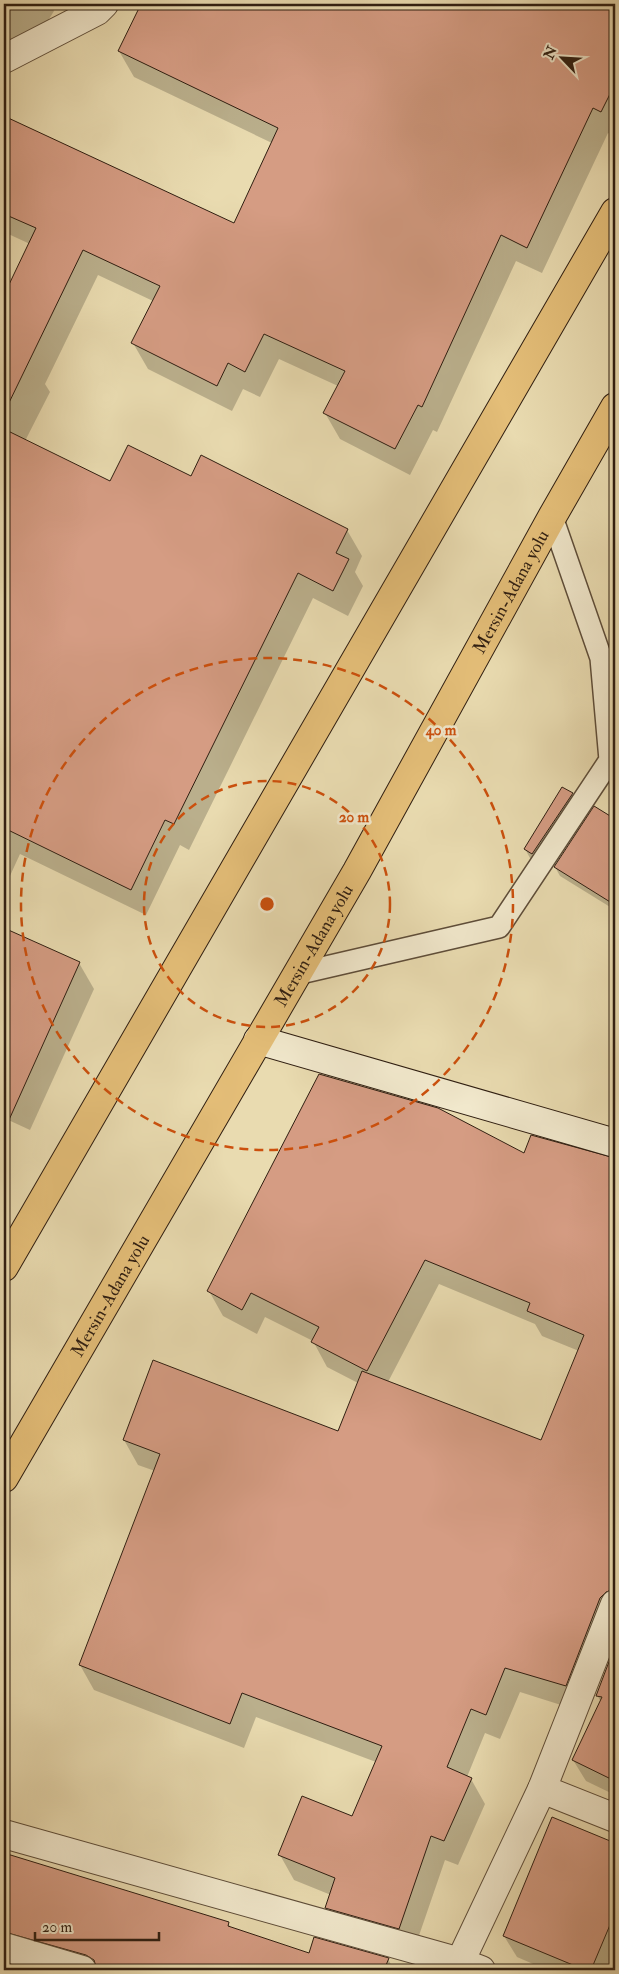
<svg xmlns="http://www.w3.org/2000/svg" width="619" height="1974" viewBox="0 0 619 1974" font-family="'IM FELL Double Pica',serif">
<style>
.shadow{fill:#0003;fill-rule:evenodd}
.building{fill:#d59c83;stroke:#2f1e11}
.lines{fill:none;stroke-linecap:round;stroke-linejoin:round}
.service-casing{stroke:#5e4d39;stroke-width:24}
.minor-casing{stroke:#5e4d39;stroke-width:30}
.tertiary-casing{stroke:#5e4d39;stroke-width:30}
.secondary-casing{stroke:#2f1e11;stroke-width:30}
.trunk-casing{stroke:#2f1e11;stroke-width:30}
.service{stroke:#f1e8cc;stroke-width:21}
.minor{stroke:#f1e8cc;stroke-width:28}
.tertiary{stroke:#f1e8cc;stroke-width:28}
.secondary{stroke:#f1e8cc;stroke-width:28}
.trunk{stroke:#e4be78;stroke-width:28}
.ring{fill:none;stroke:#cc500d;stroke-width:2.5;stroke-dasharray:9 6}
.labels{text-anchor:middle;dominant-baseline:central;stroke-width:5;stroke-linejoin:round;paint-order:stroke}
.street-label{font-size:18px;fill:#2f1e11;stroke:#f1e8cc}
.centre{fill:#cc500d;stroke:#f1e8cc;stroke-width:2.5}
.ring-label{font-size:15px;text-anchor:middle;font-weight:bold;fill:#cc500d;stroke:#f1e8cc;stroke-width:5;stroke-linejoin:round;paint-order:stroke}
</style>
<rect width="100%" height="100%" fill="#e9dbb0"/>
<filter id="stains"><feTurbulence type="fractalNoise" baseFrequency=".004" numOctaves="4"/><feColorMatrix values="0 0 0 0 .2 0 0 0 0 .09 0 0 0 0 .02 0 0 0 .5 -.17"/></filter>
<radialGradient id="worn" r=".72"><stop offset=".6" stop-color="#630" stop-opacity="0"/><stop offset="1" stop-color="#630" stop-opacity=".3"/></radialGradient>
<g class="shadow">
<path d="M 4,4 L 50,4 L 54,11 L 22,63 L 4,52 Z"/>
<path d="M 142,4 L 534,4 L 551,12 L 554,4 L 615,4 L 615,137 L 608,133 L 542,273 L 516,261 L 437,432 L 433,430 L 410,475 L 340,439 L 325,413 L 338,386 L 279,359 L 260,397 L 243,389 L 232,411 L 148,369 L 133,343 L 153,301 L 98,275 L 45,384 L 50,392 L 25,441 L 111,483 L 191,478 L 347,530 L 362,556 L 355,572 L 363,586 L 348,616 L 313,598 L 189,850 L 180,845 L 146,915 L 20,854 L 9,878 L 4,875 L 4,763 L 12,747 L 4,743 L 4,298 L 30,244 L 4,232 L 4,116 L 235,225 L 272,143 L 134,77 L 119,51 Z"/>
<path d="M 572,794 L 577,803 L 538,862 L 530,858 L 525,849 Z"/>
<path d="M 594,808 L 615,821 L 615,910 L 560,876 L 555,867 Z"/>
<path d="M 4,929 L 79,963 L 94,989 L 30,1130 L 4,1118 Z"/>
<path d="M 524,1154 L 615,1159 L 615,1616 L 580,1711 L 520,1692 L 500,1739 L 485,1733 L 467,1777 L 471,1779 L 485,1804 L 458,1865 L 445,1860 L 413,1953 L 340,1932 L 326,1908 L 331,1895 L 294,1880 L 280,1855 L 352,1817 L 376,1762 L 256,1717 L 244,1748 L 94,1690 L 80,1665 L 155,1471 L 138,1465 L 124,1440 L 339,1433 L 358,1383 L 327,1367 L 313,1341 L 265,1317 L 257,1334 L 223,1316 L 209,1291 ZM 439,1284 L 535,1324 L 542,1336 L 579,1351 L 541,1441 L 388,1382 Z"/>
<path d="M 615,1649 L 615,1795 L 586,1781 L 573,1760 L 601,1702 L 597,1695 Z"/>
<path d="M 553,1819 L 615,1845 L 615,1970 L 547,1970 L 517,1957 L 504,1936 Z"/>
<path d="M 4,1854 L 228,1923 L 231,1928 L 310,1954 L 388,1959 L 394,1970 L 69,1970 L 8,1960 L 5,1965 L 23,1970 L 4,1970 Z"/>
</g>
<g class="building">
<path d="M 141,4 L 615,4 L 615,84 L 601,112 L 593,108 L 527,248 L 501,235 L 422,407 L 418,405 L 395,449 L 323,413 L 345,371 L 264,334 L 245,372 L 228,363 L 217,386 L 131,343 L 160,286 L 83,250 L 4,413 L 4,295 L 36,228 L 4,214 L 4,116 L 234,223 L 278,128 L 118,51 Z"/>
<path d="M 4,429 L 110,481 L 128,445 L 191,476 L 201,455 L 348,529 L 336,553 L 349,559 L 333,591 L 298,573 L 174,824 L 165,820 L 131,890 L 4,828 Z"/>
<path d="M 562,787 L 573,793 L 532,854 L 524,849 Z"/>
<path d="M 594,806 L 615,819 L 615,905 L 554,867 Z"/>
<path d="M 4,928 L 80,962 L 4,1131 Z"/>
<path d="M 319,1074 L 438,1108 L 524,1153 L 531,1135 L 615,1158 L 615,1589 L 606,1592 L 600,1598 L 566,1686 L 505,1668 L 486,1715 L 471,1709 L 447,1767 L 472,1778 L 444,1841 L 431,1836 L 399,1929 L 325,1908 L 335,1878 L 278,1855 L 302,1796 L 352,1816 L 382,1746 L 242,1693 L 230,1724 L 79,1665 L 160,1454 L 123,1440 L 153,1360 L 338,1431 L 362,1371 L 541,1440 L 584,1335 L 527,1311 L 530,1303 L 425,1260 L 367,1371 L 311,1342 L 319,1327 L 251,1293 L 242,1310 L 207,1291 Z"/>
<path d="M 615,1646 L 615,1781 L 572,1760 L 602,1697 L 596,1696 Z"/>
<path d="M 552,1817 L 615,1843 L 615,1913 L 591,1970 L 585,1970 L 503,1936 Z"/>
<path d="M 4,1853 L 229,1922 L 228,1926 L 309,1953 L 314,1937 L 389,1958 L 384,1970 L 97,1970 L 94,1960 L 86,1955 L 4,1932 Z"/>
<path d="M 4,1963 L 28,1970 L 4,1970 Z"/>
</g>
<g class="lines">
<g class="service-casing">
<path id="service" d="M 296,974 L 499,927 L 610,760 L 601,658 L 552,517"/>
</g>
<g class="minor-casing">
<g id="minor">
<path d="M 542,1789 L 615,1818"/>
<path d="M 4,1834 L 460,1962 L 481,1970"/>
<path d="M 4,1947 L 82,1970"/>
<path d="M 460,1962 L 542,1789 L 615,1604"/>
</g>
</g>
<g class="tertiary-casing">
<path id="tertiary" d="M 4,59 L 97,11 L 104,4"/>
</g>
<g class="secondary-casing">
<path id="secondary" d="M 258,1040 L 615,1143"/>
</g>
<g class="trunk-casing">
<g id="trunk">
<path d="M 4,1267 L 615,212"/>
<path id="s1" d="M 4,1478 L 357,871 L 552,517 L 615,407"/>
</g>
</g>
<use href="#service" class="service"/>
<use href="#minor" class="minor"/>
<use href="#tertiary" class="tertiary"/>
<use href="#secondary" class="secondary"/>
<use href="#trunk" class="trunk"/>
</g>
<g class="ring">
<circle cx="267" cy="904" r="123"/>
<circle cx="267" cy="904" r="246"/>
</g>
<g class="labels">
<g class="street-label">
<text stroke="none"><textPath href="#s1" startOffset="1021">Mersin-Adana yolu</textPath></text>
<text stroke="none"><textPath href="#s1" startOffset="616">Mersin-Adana yolu</textPath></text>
<text stroke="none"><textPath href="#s1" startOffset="211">Mersin-Adana yolu</textPath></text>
</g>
</g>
<circle cx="267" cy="904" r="8" class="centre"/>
<g class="ring-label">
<text x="441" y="735">40 m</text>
<text x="354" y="822">20 m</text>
</g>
<rect width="619" height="1974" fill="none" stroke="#e9dbb0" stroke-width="20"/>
<rect x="5" y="5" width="609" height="1964" fill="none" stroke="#2f1e11" stroke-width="2.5"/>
<rect x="10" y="10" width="599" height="1954" fill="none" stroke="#2f1e11"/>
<g transform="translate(562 58) rotate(295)" stroke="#f1e8cc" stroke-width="4" paint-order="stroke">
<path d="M0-4L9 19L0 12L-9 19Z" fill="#2f1e11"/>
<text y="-8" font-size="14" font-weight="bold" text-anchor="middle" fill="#2f1e11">N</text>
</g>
<path d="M35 1932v8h124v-8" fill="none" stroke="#2f1e11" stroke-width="2.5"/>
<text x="42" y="1932" font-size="15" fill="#2f1e11" stroke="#f1e8cc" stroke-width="4" paint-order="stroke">20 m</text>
<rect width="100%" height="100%" filter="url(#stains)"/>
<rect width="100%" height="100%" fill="url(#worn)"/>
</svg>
